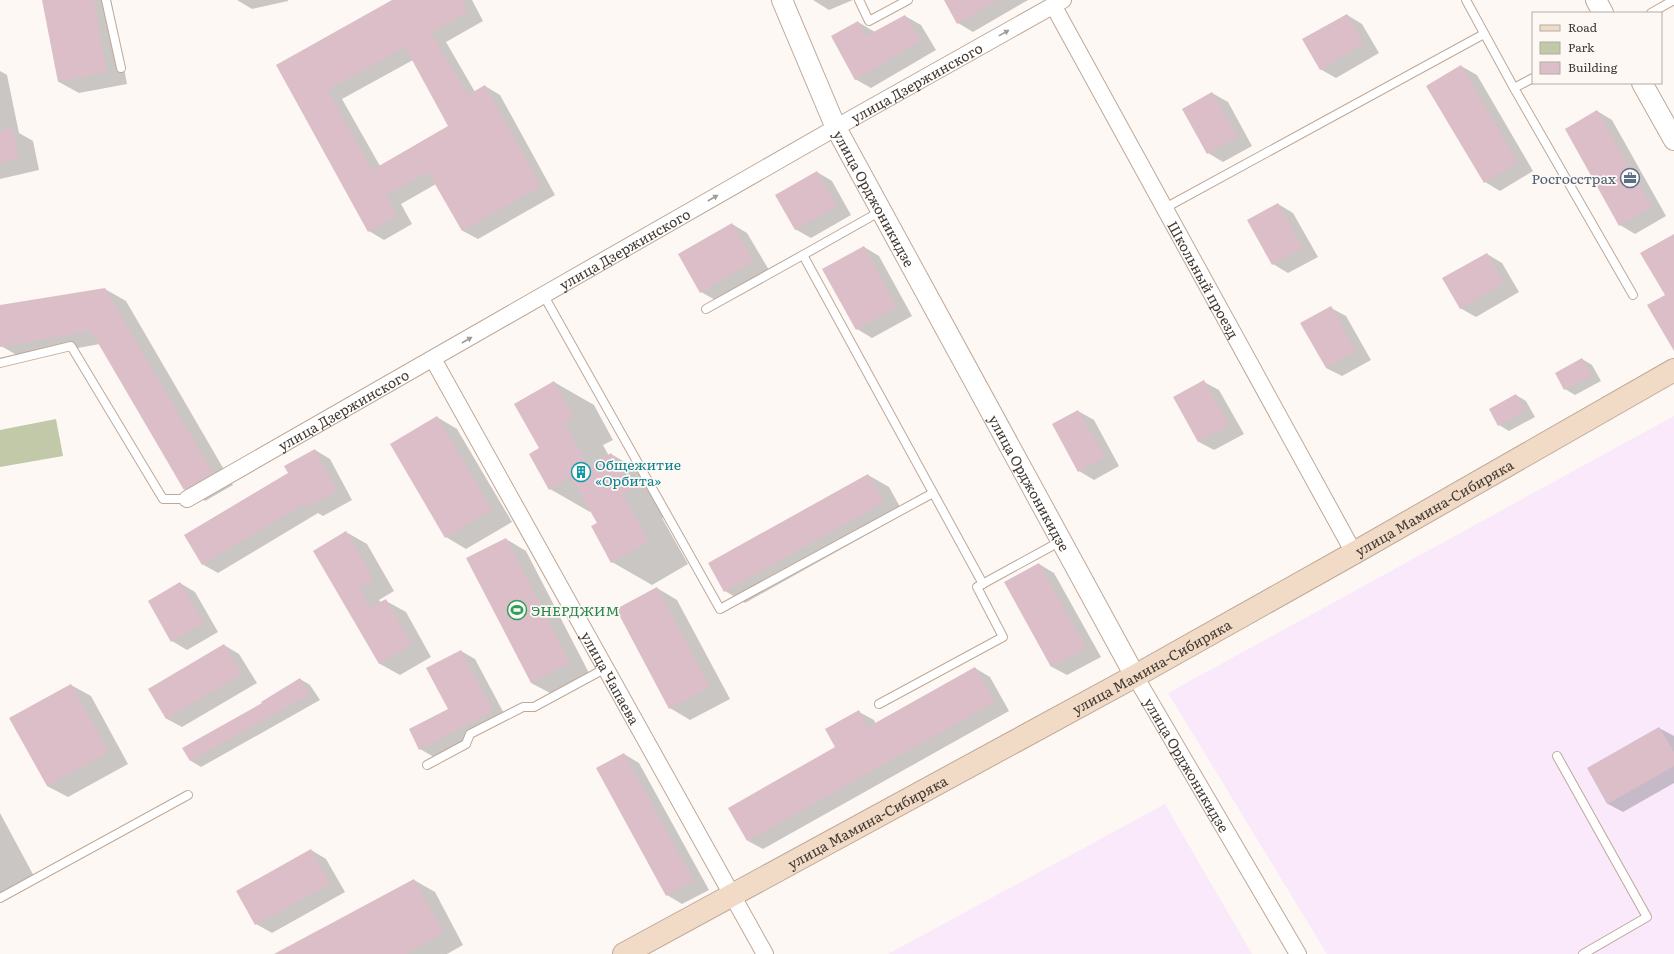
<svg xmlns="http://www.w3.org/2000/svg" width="1674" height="954" viewBox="0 0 1674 954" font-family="Literata,serif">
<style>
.industrial{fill:#f9e9fb}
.green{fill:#c2c9a8}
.shadow{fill:#0003;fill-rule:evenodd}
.building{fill:#dcbec9;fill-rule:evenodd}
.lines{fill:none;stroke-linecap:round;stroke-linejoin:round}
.service-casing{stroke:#bfa897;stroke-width:10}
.minor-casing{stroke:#bfa897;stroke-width:18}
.tertiary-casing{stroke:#bfa897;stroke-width:22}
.secondary-casing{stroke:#bfa897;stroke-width:24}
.service{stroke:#fff;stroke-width:8}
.minor{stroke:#fff;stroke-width:16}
.tertiary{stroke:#fff;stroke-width:20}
.secondary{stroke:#f1dbc6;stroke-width:22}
.oneway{fill:#a09c98}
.labels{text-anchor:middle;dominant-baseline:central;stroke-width:3.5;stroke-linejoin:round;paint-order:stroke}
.street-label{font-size:14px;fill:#423932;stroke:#fdf8f4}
.service-label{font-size:14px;fill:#4e5e75;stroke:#fdf8f4;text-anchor:end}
.culture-label{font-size:14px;fill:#0d838f;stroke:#fdf8f4;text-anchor:start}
.leisure-label{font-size:14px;fill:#27864d;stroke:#fdf8f4;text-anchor:start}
</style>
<rect width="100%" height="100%" fill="#fdf8f4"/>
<g class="industrial">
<path d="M 1674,416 L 1674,954 L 1327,954 L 1168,693 Z"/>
<path d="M 1165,804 L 1252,954 L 888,954 Z"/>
</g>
<path class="green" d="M 56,419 L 63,456 L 0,467 L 0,430 Z"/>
<g class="shadow">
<path d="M 43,0 L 111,0 L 127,84 L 79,93 L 59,82 Z"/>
<path d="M 237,0 L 288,0 L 288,1 L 252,9 Z"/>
<path d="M 394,0 L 472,0 L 483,21 L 446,42 L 475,92 L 485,86 L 500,95 L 555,195 L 478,239 L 463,231 L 436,184 L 401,204 L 412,224 L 384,240 L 369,231 L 277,65 ZM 413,60 L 449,126 L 380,166 L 342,99 Z"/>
<path d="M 813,0 L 853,0 L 829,10 Z"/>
<path d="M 945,0 L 1028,0 L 973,32 L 958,23 Z"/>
<path d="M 1347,15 L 1362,24 L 1379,53 L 1336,78 L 1320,69 Z"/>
<path d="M 905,16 L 921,25 L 936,50 L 871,88 L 855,79 L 832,37 L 858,22 L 875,32 Z"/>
<path d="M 1461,66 L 1477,75 L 1533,171 L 1500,191 L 1485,182 Z"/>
<path d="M 0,71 L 7,75 L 19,133 L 33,141 L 39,170 L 0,179 Z"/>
<path d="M 1212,93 L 1228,102 L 1252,146 L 1223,162 L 1208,153 Z"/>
<path d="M 1597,111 L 1612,120 L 1666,216 L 1635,234 L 1620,225 Z"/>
<path d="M 817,172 L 832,181 L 851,215 L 811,238 L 795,229 Z"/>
<path d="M 1278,204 L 1293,213 L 1318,257 L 1288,273 L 1273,264 Z"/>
<path d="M 732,224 L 747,233 L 769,270 L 717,301 L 701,292 Z"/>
<path d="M 864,247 L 879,256 L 912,316 L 872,338 L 857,329 Z"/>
<path d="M 1487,254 L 1502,263 L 1519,292 L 1476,317 L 1460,308 Z"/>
<path d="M 105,289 L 126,301 L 233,485 L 205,501 L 185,489 L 100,344 L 22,358 L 1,346 L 0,306 Z"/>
<path d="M 1331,308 L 1346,316 L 1371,360 L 1342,376 L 1326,368 Z"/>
<path d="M 1582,359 L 1592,365 L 1601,381 L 1575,395 L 1565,389 Z"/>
<path d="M 554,382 L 594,405 L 613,440 L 603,445 L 609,456 L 611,454 L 651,477 L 671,512 L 662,518 L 688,564 L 652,585 L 612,562 L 598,523 L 591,511 L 590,512 L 550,489 L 541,449 Z"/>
<path d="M 1204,382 L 1219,390 L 1244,434 L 1214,450 L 1199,442 L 1175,398 Z"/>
<path d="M 1516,395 L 1526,401 L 1535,417 L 1509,431 L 1499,425 Z"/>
<path d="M 1078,411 L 1094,420 L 1119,466 L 1094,480 L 1079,471 Z"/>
<path d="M 437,417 L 457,429 L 512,522 L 466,549 L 446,537 Z"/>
<path d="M 315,450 L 330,459 L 352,500 L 323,516 L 318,513 L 218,573 L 202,564 L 289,473 Z"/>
<path d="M 868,475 L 889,487 L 904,514 L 745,603 L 725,591 Z"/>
<path d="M 346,532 L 367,544 L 394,591 L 379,600 L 381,603 L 386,601 L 406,612 L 431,657 L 400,675 L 380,664 L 315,551 Z"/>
<path d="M 506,539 L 526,551 L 590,675 L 552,694 L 531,683 Z"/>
<path d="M 1039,564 L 1054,573 L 1101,657 L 1067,675 L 1052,667 L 1005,582 Z"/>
<path d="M 180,583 L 195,592 L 218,632 L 187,650 L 172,641 Z"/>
<path d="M 657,588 L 677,600 L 730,699 L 690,720 L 670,708 Z"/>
<path d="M 224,645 L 239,654 L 257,683 L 182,727 L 167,719 L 150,689 Z"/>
<path d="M 461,651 L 475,659 L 507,719 L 434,757 L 420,749 L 449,710 Z"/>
<path d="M 975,668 L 990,677 L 1009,711 L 763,849 L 748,841 L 837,747 L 859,712 L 874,720 L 876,724 Z"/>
<path d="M 300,679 L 310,685 L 320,700 L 201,767 L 191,761 L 184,748 L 263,704 Z"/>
<path d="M 71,685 L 91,696 L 128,764 L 68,797 L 47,786 Z"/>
<path d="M 1659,728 L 1674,736 L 1674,783 L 1623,812 L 1608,804 L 1588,769 Z"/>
<path d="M 624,754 L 639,763 L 709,890 L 682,904 L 667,895 Z"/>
<path d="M 0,813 L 35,878 L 0,897 Z"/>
<path d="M 311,850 L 326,859 L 345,892 L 272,933 L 256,924 Z"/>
<path d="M 414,880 L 435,892 L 463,945 L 447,954 L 277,954 Z"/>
</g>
<g class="building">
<path d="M 42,0 L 94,0 L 107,72 L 58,82 Z"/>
<path d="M 392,0 L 462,0 L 468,12 L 431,33 L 468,95 L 485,85 L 541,186 L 462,231 L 428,172 L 386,195 L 397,216 L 368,232 L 276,65 ZM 405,47 L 448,126 L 372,170 L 328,90 Z"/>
<path d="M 944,0 L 998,0 L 957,24 Z"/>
<path d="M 1347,14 L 1364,44 L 1320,70 L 1302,39 Z"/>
<path d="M 905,15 L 921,41 L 855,80 L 831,36 L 858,21 L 866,36 Z"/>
<path d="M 1461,65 L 1518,162 L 1484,183 L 1426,86 Z"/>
<path d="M 1212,92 L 1238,137 L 1207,154 L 1182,109 Z"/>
<path d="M 1597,110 L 1652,207 L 1619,226 L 1565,129 Z"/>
<path d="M 13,128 L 19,159 L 0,163 L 0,131 Z"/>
<path d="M 817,171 L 837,206 L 795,230 L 775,195 Z"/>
<path d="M 1278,203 L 1303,248 L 1272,265 L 1247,220 Z"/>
<path d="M 732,223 L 754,261 L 700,293 L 678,254 Z"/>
<path d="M 1674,234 L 1674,351 L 1647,305 L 1665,295 L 1640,253 Z"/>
<path d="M 864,246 L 897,307 L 856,330 L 822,269 Z"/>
<path d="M 1487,253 L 1504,283 L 1460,309 L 1442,278 Z"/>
<path d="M 105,288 L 213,473 L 184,490 L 91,331 L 0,347 L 0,305 Z"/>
<path d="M 1331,306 L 1356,351 L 1326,368 L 1300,323 Z"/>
<path d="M 1582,358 L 1592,375 L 1564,390 L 1555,373 Z"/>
<path d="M 1204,380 L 1229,425 L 1198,442 L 1173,397 Z"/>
<path d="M 554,381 L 574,417 L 564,422 L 589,466 L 611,453 L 632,489 L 623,495 L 649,541 L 611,563 L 591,526 L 597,523 L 571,477 L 549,490 L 529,454 L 539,448 L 514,404 Z"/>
<path d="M 1516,394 L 1525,411 L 1498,426 L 1489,409 Z"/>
<path d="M 1078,410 L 1105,457 L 1078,472 L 1052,424 Z"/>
<path d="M 437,416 L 492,510 L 445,538 L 390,444 Z"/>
<path d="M 315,449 L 337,491 L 306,507 L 304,504 L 202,565 L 184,535 L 288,473 L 284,466 Z"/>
<path d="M 868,474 L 884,502 L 724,592 L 708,563 Z"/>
<path d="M 346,531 L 374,580 L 360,588 L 370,607 L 386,599 L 412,645 L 379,664 L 313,551 Z"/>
<path d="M 506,538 L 570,663 L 531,683 L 466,558 Z"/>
<path d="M 1039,563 L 1086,648 L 1051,667 L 1004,582 Z"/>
<path d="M 180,582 L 204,623 L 171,642 L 148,601 Z"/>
<path d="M 657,587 L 710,687 L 669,709 L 616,609 Z"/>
<path d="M 224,644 L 242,674 L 166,719 L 148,689 Z"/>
<path d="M 461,650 L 493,711 L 419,750 L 409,729 L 448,709 L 426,668 Z"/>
<path d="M 975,667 L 995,702 L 747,841 L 728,808 L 835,747 L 825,729 L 859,710 L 868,727 Z"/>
<path d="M 300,678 L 310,694 L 190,761 L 182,748 L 262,703 L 261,702 Z"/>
<path d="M 71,684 L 109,752 L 47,786 L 9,718 Z"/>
<path d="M 1659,727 L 1674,752 L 1674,766 L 1607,804 L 1587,768 Z"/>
<path d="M 624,753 L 694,881 L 666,896 L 596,768 Z"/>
<path d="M 311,849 L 330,884 L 255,925 L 236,891 Z"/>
<path d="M 414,879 L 444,933 L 405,954 L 274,954 Z"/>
</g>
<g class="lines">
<g class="service-casing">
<g id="service">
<path d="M 106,0 L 121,68"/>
<path d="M 859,0 L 869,21 L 908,0"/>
<path d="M 1466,0 L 1514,88"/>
<path d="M 1651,13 L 1674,0"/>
<path d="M 1533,78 L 1514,88 L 1633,295"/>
<path d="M 1165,208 L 1484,34"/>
<path d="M 803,255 L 881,211"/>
<path d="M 544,296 L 720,609 L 933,493"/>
<path d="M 706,309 L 803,255 L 983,584"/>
<path d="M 0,363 L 71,346 L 163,499 L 187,499"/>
<path d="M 879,704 L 1003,637 L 977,587 L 1061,541"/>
<path d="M 1557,756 L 1647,917 L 1583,954"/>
<path d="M 427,765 L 466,744 L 470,734 L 523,707 L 534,707 L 606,668"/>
<path d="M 0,898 L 188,795"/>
</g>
</g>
<g class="minor-casing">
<g id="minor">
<path id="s1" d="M 1053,5 L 1354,553"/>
<path id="s2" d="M 433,359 L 765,954"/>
<path id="s3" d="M 187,499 L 851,119 L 1063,0"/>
<path id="s4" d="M 1135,676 L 1298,954"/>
</g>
</g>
<g class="tertiary-casing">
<g id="tertiary">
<path id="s5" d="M 782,0 L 836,128 L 1135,676"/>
<path d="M 1596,0 L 1603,13"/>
<path d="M 1642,83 L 1674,140"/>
</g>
</g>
<g class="secondary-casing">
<g id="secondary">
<path id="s6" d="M 624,954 L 1135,676 L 1354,553 L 1674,370"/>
</g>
</g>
<use href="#service" class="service"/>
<use href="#minor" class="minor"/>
<use href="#tertiary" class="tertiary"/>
<use href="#secondary" class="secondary"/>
</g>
<defs><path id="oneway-solid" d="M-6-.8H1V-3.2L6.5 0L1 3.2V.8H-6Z"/></defs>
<g class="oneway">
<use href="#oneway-solid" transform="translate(1004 33) rotate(-29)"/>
<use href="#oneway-solid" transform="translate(713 198) rotate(-30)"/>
<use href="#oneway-solid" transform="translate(467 340) rotate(-30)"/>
</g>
<defs>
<g id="office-ring" transform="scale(1)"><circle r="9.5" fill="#fdf8f4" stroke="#5c6f8a" stroke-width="1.5"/><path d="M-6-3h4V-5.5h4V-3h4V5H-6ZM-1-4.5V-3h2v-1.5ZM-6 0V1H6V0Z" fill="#5c6f8a"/></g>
<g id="building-ring" transform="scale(1)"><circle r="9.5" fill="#fdf8f4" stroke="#0f9aa8" stroke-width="1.5"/><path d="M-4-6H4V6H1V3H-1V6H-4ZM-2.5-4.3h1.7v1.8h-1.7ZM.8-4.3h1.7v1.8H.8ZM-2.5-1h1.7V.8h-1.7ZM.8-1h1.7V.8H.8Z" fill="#0f9aa8"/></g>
<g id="stadium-ring" transform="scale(1)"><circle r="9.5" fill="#fdf8f4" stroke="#2e9e5b" stroke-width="1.5"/><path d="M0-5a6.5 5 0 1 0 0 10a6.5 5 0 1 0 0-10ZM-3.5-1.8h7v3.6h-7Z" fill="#2e9e5b"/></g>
</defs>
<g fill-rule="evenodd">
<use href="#office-ring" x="1630" y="178"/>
<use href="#building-ring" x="581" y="472"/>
<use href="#stadium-ring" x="517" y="610"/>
</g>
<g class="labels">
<g class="street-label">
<text stroke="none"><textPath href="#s3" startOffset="840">улица Дзержинского</textPath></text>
<text stroke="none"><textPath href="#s5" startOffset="219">улица Орджоникидзе</textPath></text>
<text stroke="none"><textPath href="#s3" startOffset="504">улица Дзержинского</textPath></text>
<text stroke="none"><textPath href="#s1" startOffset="313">Школьный проезд</textPath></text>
<text stroke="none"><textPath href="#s3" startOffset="180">улица Дзержинского</textPath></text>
<text stroke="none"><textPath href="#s5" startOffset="543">улица Орджоникидзе</textPath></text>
<text stroke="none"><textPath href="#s6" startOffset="925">улица Мамина-Сибиряка</textPath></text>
<text stroke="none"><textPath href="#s6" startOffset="601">улица Мамина-Сибиряка</textPath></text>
<text stroke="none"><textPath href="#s2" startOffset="365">улица Чапаева</textPath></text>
<text stroke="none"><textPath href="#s4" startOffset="103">улица Орджоникидзе</textPath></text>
<text stroke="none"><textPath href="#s6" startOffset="277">улица Мамина-Сибиряка</textPath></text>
</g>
<g class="service-label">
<text x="1616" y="178">Росгосстрах</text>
</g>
<g class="culture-label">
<text x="595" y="464">Общежитие<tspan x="595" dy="16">«Орбита»</tspan></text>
</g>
<g class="leisure-label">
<text x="531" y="610">ЭНЕРДЖИМ</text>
</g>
</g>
<rect x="1532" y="12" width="130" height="72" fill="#fdf8f4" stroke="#b2aca6"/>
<rect x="1540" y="25" width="20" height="6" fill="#f1dbc6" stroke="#b2aca6"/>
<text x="1568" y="32" font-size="12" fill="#423932">Road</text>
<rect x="1540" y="42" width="20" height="12" fill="#c2c9a8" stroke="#b2aca6"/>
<text x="1568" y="52" font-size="12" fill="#423932">Park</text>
<rect x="1540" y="62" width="20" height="12" fill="#dcbec9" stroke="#b2aca6"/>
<text x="1568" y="72" font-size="12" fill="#423932">Building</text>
</svg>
